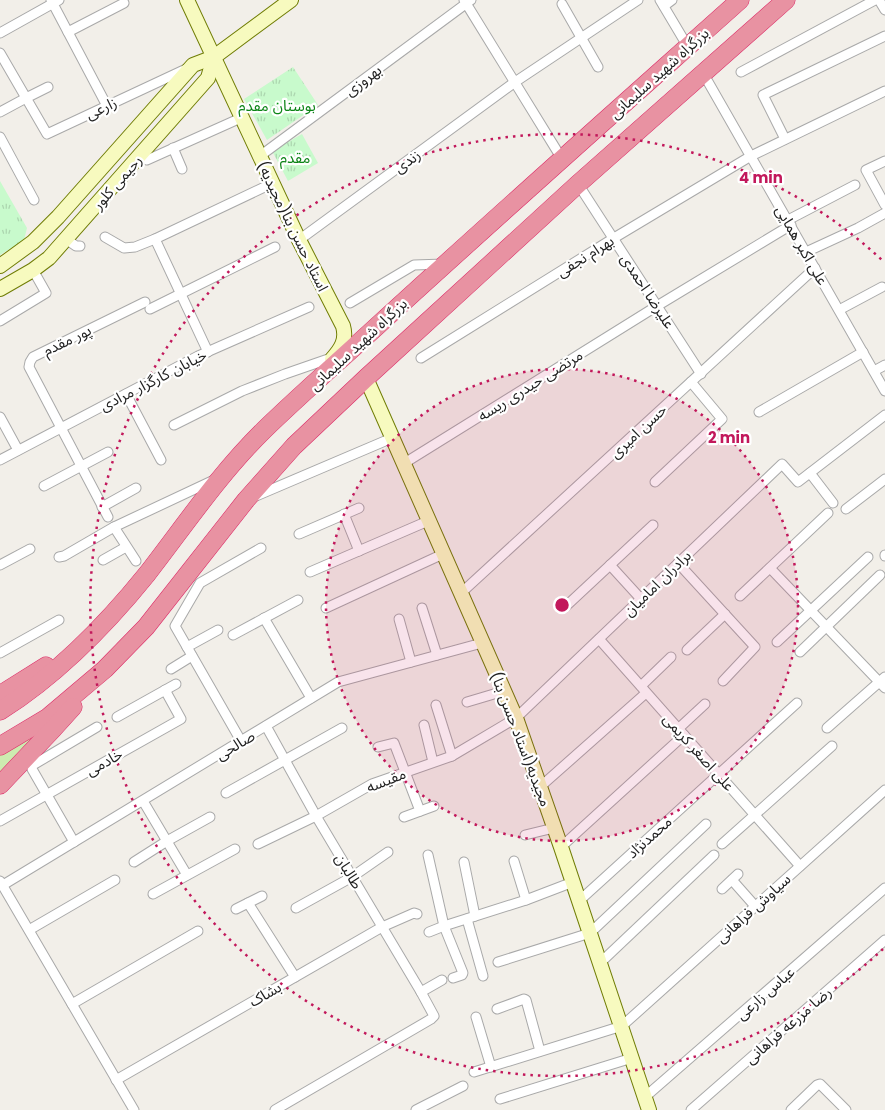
<svg xmlns="http://www.w3.org/2000/svg" width="885" height="1110" viewBox="0 0 885 1110" font-family="Poppins,'Noto Sans Arabic',sans-serif">
<style>
.park{fill:url(#park-tufts)}
.garden{fill:#cdebb0}
.lines{fill:none;stroke-linecap:round;stroke-linejoin:round}
.street-casing{stroke:#a9a9a9;stroke-width:11}
.secondary-casing{stroke:#707d05;stroke-width:16}
.highway-casing{stroke:#dc2a67;stroke-width:19}
.street{stroke:#fff;stroke-width:9}
.secondary{stroke:#f7fabf;stroke-width:14}
.highway{stroke:#e892a2;stroke-width:18}
.ring{fill:none;stroke:#c2185b;stroke-width:2.5;stroke-dasharray:2.5 5}
.labels{text-anchor:middle;dominant-baseline:central;stroke-width:4.5;stroke-linejoin:round;paint-order:stroke}
.street-label{font-size:15px;fill:#222;stroke:#fff}
.park-label{font-size:15px;fill:#0c8416;stroke:#fff}
.centre{fill:#c2185b;stroke:#fff;stroke-width:2.5}
.ring-label{font-size:15px;text-anchor:middle;font-weight:bold;fill:#c2185b;stroke:#fff;stroke-width:4.5;stroke-linejoin:round;paint-order:stroke}
</style>
<defs>
<pattern id="park-tufts" width="24" height="20" patternUnits="userSpaceOnUse" patternTransform="scale(1.25)"><rect width="24" height="20" fill="#c8facc"/><path d="M3 7l-1-3M5 7V3M7 7l1-3M15 17l-1-3M17 17v-4M19 17l1-3" fill="none" stroke="#acd6af"/></pattern>
</defs>
<rect width="100%" height="100%" fill="#f2efe9"/>
<g class="park">
<path d="M 293,67 L 318,105 L 267,140 L 244,99 Z"/>
<path d="M 302,134 L 318,163 L 288,181 L 272,151 Z"/>
<path d="M 0,181 L 27,228 L 24,240 L 0,255 Z"/>
</g>
<path class="garden" d="M 49,726 L 0,780 L 0,755 Z"/>
<g class="lines">
<g class="street-casing">
<g id="street">
<path d="M 51,0 L 107,106"/>
<path d="M 464,0 L 562,159"/>
<path d="M 660,0 L 688,47"/>
<path d="M 879,0 L 885,10"/>
<path d="M 562,4 L 598,67"/>
<path d="M 664,6 L 672,0"/>
<path d="M 68,32 L 124,3"/>
<path d="M 0,33 L 59,0"/>
<path d="M 0,53 L 47,134 L 186,69"/>
<path d="M 741,72 L 875,0"/>
<path d="M 703,73 L 885,391"/>
<path d="M 0,112 L 26,98 L 48,87"/>
<path d="M 0,137 L 34,200"/>
<path d="M 785,139 L 763,95 L 885,36"/>
<path d="M 173,148 L 182,169"/>
<path d="M 260,156 L 471,0"/>
<path d="M 147,160 L 243,117"/>
<path d="M 885,161 L 866,170 L 885,205"/>
<path d="M 578,184 L 701,374"/>
<path d="M 788,220 L 855,185"/>
<path d="M 105,237 L 124,248 L 135,247 L 155,239 L 273,183"/>
<path d="M 66,239 L 76,246 L 80,246"/>
<path d="M 155,239 L 208,352"/>
<path d="M 299,240 L 515,82 L 638,0"/>
<path d="M 806,252 L 858,228 L 885,213"/>
<path d="M 350,303 L 414,265 L 444,264"/>
<path d="M 150,309 L 275,247"/>
<path d="M 839,310 L 882,287"/>
<path d="M 0,321 L 46,293 L 33,270"/>
<path d="M 421,358 L 614,238 L 751,156 L 885,91"/>
<path d="M 874,371 L 885,365"/>
<path d="M 126,394 L 161,460"/>
<path d="M 759,412 L 863,352"/>
<path d="M 0,417 L 18,450"/>
<path d="M 174,425 L 242,391 L 285,374 L 334,357"/>
<path d="M 0,460 L 198,356 L 309,307"/>
<path d="M 403,464 L 657,306 L 791,225"/>
<path d="M 810,473 L 833,503"/>
<path d="M 655,482 L 722,419 L 691,382"/>
<path d="M 44,486 L 108,452"/>
<path d="M 256,496 L 392,438"/>
<path d="M 102,507 L 136,488"/>
<path d="M 846,509 L 885,479"/>
<path d="M 344,514 L 359,551"/>
<path d="M 108,517 L 29,367 L 30,362 L 33,357 L 145,302"/>
<path d="M 114,527 L 136,561"/>
<path d="M 299,534 L 359,508"/>
<path d="M 885,556 L 885,555"/>
<path d="M 59,557 L 64,556 L 114,527 L 214,480"/>
<path d="M 103,560 L 126,547"/>
<path d="M 678,563 L 755,647 L 723,681"/>
<path d="M 0,565 L 30,549"/>
<path d="M 610,565 L 641,599"/>
<path d="M 770,568 L 885,688"/>
<path d="M 310,572 L 428,521"/>
<path d="M 460,594 L 815,268"/>
<path d="M 740,596 L 828,513"/>
<path d="M 326,608 L 443,554"/>
<path d="M 422,608 L 437,655"/>
<path d="M 564,608 L 653,525"/>
<path d="M 264,618 L 311,698"/>
<path d="M 399,619 L 411,662"/>
<path d="M 233,635 L 298,600"/>
<path d="M 599,639 L 800,866"/>
<path d="M 777,642 L 868,557"/>
<path d="M 187,647 L 218,630"/>
<path d="M 687,650 L 725,614"/>
<path d="M 800,652 L 880,575"/>
<path d="M 0,653 L 59,620"/>
<path d="M 171,669 L 192,656"/>
<path d="M 641,686 L 671,657"/>
<path d="M 467,702 L 504,691"/>
<path d="M 436,705 L 452,756"/>
<path d="M 117,717 L 176,684"/>
<path d="M 424,725 L 433,762"/>
<path d="M 266,726 L 316,816 L 421,992 L 434,1016 L 431,1019 L 275,1110"/>
<path d="M 827,728 L 885,677"/>
<path d="M 678,729 L 705,704"/>
<path d="M 241,741 L 175,626 L 200,583 L 261,548"/>
<path d="M 378,747 L 394,743 L 420,811"/>
<path d="M 540,787 L 646,693"/>
<path d="M 226,793 L 342,728"/>
<path d="M 143,801 L 187,875"/>
<path d="M 404,817 L 434,806"/>
<path d="M 0,821 L 181,719 L 165,690"/>
<path d="M 525,835 L 554,828"/>
<path d="M 74,842 L 32,769 L 33,765 L 97,727"/>
<path d="M 258,844 L 316,816 L 372,784 L 452,756 L 516,718 L 782,464 L 798,482 L 885,415"/>
<path d="M 722,844 L 832,746"/>
<path d="M 561,847 L 684,735"/>
<path d="M 428,855 L 444,926 L 463,973 L 462,975 L 453,978"/>
<path d="M 514,861 L 526,900"/>
<path d="M 134,862 L 167,841 L 210,817"/>
<path d="M 464,862 L 475,916"/>
<path d="M 732,880 L 755,906"/>
<path d="M 0,881 L 134,1110"/>
<path d="M 3,885 L 338,682 L 482,643"/>
<path d="M 722,889 L 738,874"/>
<path d="M 153,894 L 235,849"/>
<path d="M 579,901 L 797,703"/>
<path d="M 248,903 L 295,977"/>
<path d="M 296,908 L 352,877 L 388,852"/>
<path d="M 236,909 L 262,896"/>
<path d="M 467,919 L 483,976"/>
<path d="M 29,930 L 115,880"/>
<path d="M 429,932 L 444,926 L 526,900 L 573,882"/>
<path d="M 498,962 L 590,933 L 706,824"/>
<path d="M 600,963 L 714,855"/>
<path d="M 421,992 L 442,980"/>
<path d="M 72,1004 L 198,931"/>
<path d="M 497,1009 L 524,999 L 526,1000 L 540,1051"/>
<path d="M 476,1017 L 491,1067"/>
<path d="M 474,1072 L 622,1026 L 885,790"/>
<path d="M 116,1080 L 382,927 L 414,913 L 417,914"/>
<path d="M 645,1097 L 885,888"/>
<path d="M 500,1099 L 632,1058"/>
<path d="M 416,1110 L 463,1086"/>
<path d="M 691,1110 L 885,940"/>
<path d="M 791,1110 L 817,1085 L 820,1084 L 846,1110"/>
</g>
</g>
<g class="secondary-casing">
<g id="secondary">
<path d="M 187,0 L 299,240 L 343,326 C 347,340 341,349 332,359"/>
<path d="M 0,266 L 33,242 L 58,217 L 193,65 L 214,57 L 291,0"/>
<path d="M 0,289 L 33,270 L 49,258 L 208,78 L 214,57"/>
<path d="M 366,378 L 516,718 L 561,847 L 649,1110"/>
</g>
</g>
<g class="highway-casing">
<g id="highway">
<path d="M 0,695 L 46,666"/>
<path d="M 0,711 C 57,675 105,626 147,574 C 185,525 220,473 264,430 C 300,395 338,362 375,328 C 495,218 618,109 740,0"/>
<path d="M 0,746 L 47,718 L 105,669 L 146,627 L 246,500 L 294,446 L 366,378 L 578,184 L 786,0"/>
<path d="M 0,785 L 54,728 L 73,707"/>
</g>
</g>
<use href="#street" class="street"/>
<use href="#secondary" class="secondary"/>
<use href="#highway" class="highway"/>
</g>
<circle cx="562" cy="605" r="236" fill="#c2185b" fill-opacity=".12"/>
<g class="ring">
<circle cx="562" cy="605" r="236"/>
<path d="M883 949A471 471 0 1 1 883 261"/>
</g>
<g class="labels">
<g class="street-label">
<text transform="translate(659 73) rotate(-42)">بزرگراه شهید سلیمانی</text>
<text transform="translate(363 80) rotate(-37)">بهروزی</text>
<text transform="translate(101 108) rotate(-25)">زارعی</text>
<text transform="translate(407 161) rotate(-36)">زندی</text>
<text transform="translate(117 182) rotate(-49)">رحیمی کلور</text>
<text transform="translate(293 226) rotate(64)">استاد حسن بنا(مجیدیه)</text>
<text transform="translate(802 245) rotate(60)">علی اکبر همایی</text>
<text transform="translate(585 256) rotate(-32)">بهرام نجفی</text>
<text transform="translate(648 291) rotate(57)">علیرضا احمدی</text>
<text transform="translate(67 340) rotate(-26)">پور مقدم</text>
<text transform="translate(358 344) rotate(-43)">بزرگراه شهید سلیمانی</text>
<text transform="translate(153 380) rotate(-27)">خیابان کارگزار مرادی</text>
<text transform="translate(530 385) rotate(-32)">مرتضی حیدری ریسه</text>
<text transform="translate(638 431) rotate(-43)">حسن امیری</text>
<text transform="translate(657 583) rotate(-44)">برادران امامیان</text>
<text transform="translate(521 739) rotate(69)">مجیدیه(استاد حسن بنا)</text>
<text transform="translate(235 745) rotate(-31)">صالحی</text>
<text transform="translate(699 752) rotate(48)">علی اصغر کریمی</text>
<text transform="translate(104 762) rotate(-29)">خادمی</text>
<text transform="translate(386 780) rotate(-22)">مقیسه</text>
<text transform="translate(649 837) rotate(-42)">محمدنژاد</text>
<text transform="translate(349 871) rotate(59)">طالبان</text>
<text transform="translate(753 908) rotate(-42)">سیاوش فراهانی</text>
<text transform="translate(765 993) rotate(-41)">عباس زارعی</text>
<text transform="translate(265 994) rotate(-30)">بشاک</text>
<text transform="translate(788 1025) rotate(-41)">رضا مزرعه فراهانی</text>
</g>
<g class="park-label">
<text x="277" y="105">بوستان مقدم</text>
<text x="295" y="157">مقدم</text>
</g>
</g>
<circle cx="562" cy="605" r="8" class="centre"/>
<g class="ring-label">
<text x="761" y="183">4 min</text>
<text x="729" y="443">2 min</text>
</g>
</svg>
